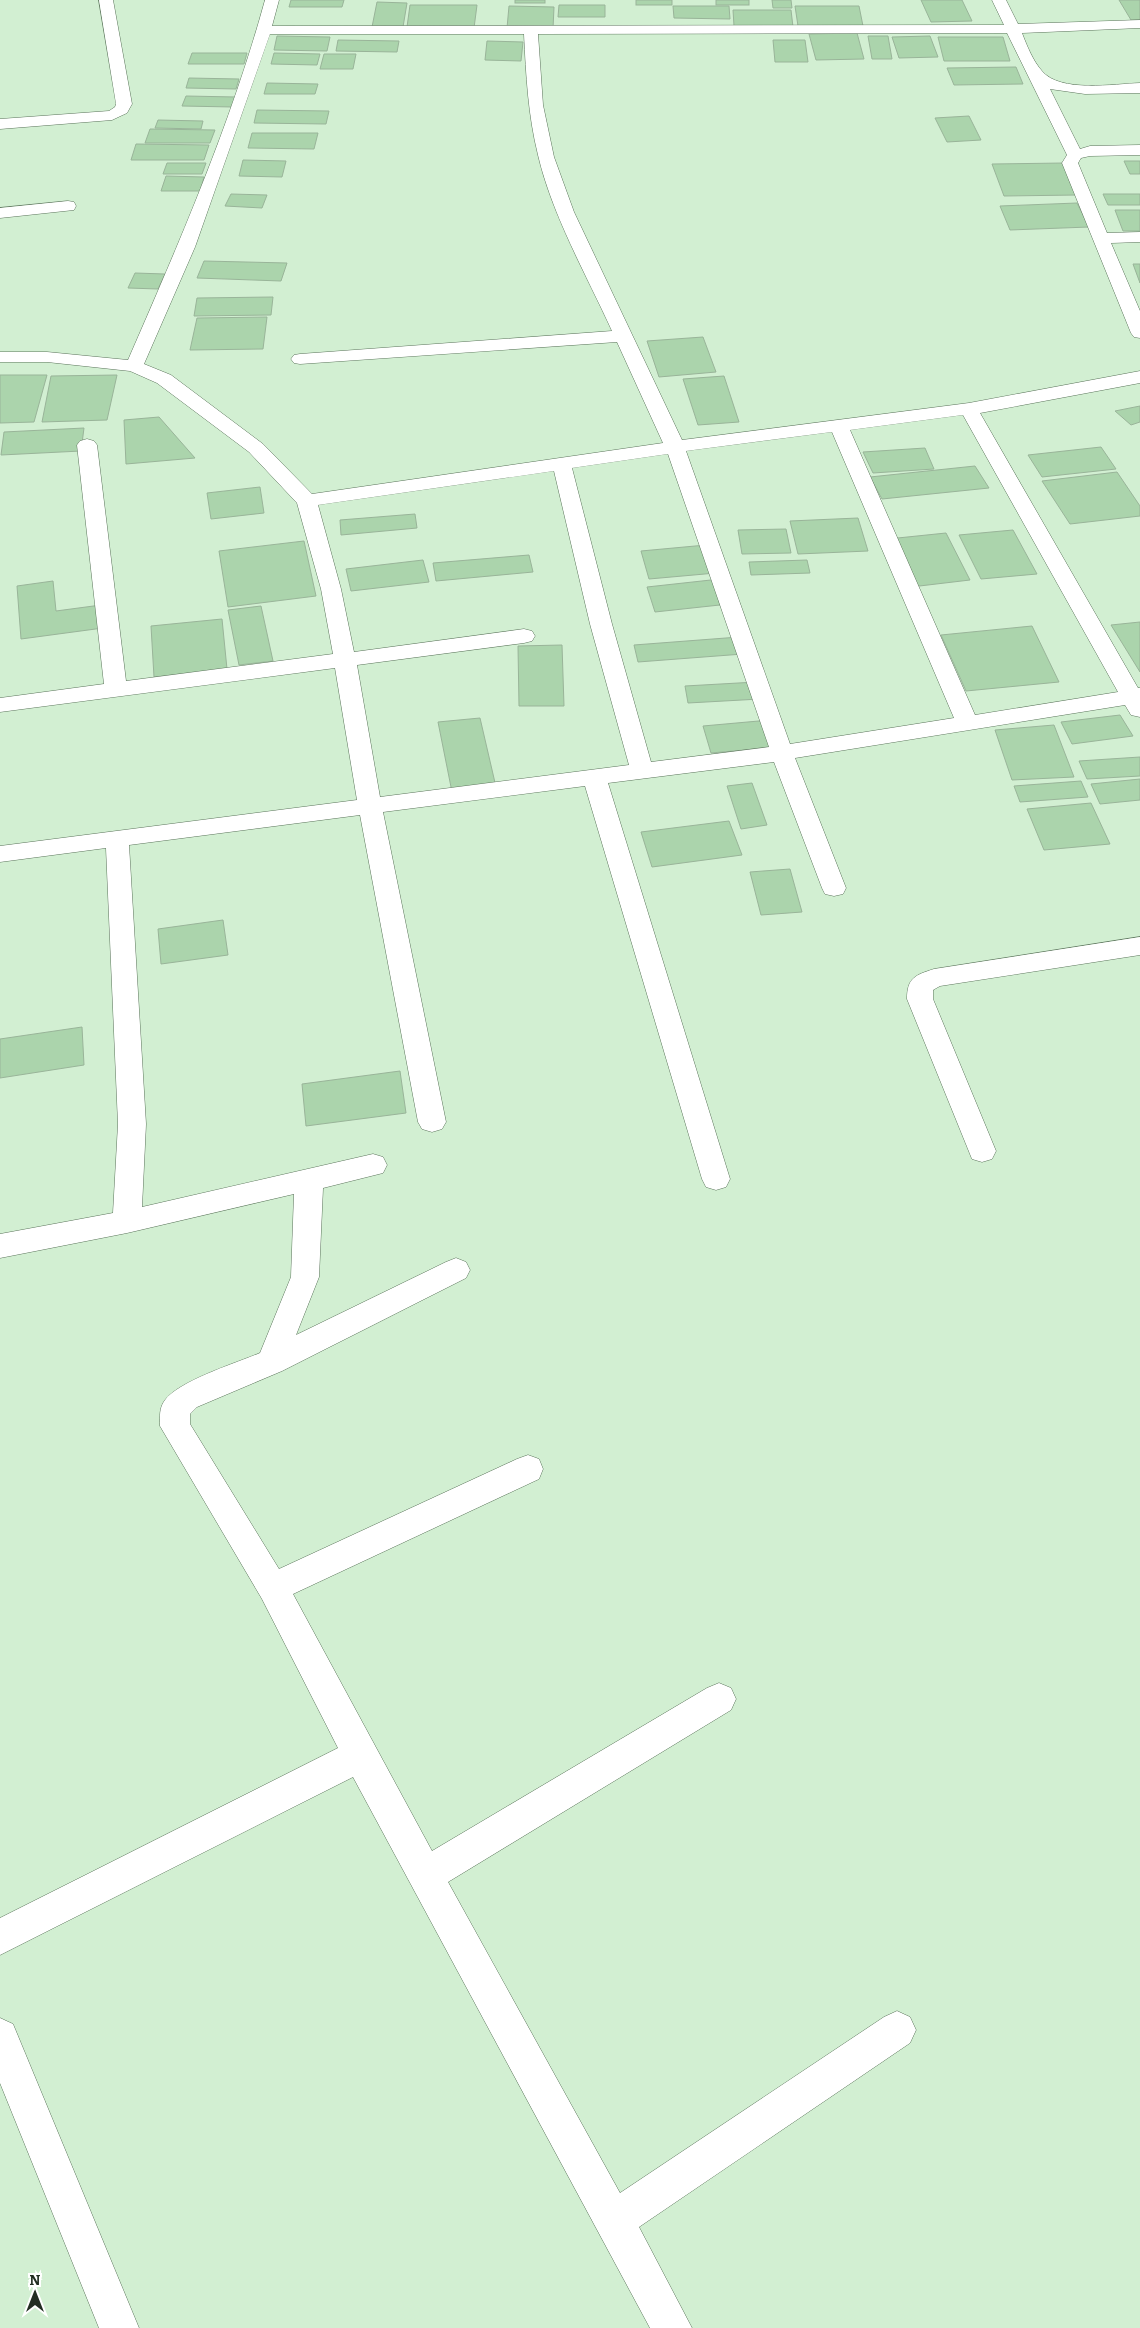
<svg xmlns="http://www.w3.org/2000/svg" width="1140" height="2328" viewBox="0 0 1140 2328" font-family="Bitter,serif">
<style>
.building{fill:#abd4ac;stroke:#99b499}
.lines{fill:none;stroke-linecap:round;stroke-linejoin:round}
.minor-casing{stroke:#5b745b;stroke-width:1}
.minor{fill:#fff;fill-rule:evenodd}
</style>
<rect width="100%" height="100%" fill="#d2efd2"/>
<g class="building">
<path d="M 291,0 L 344,0 L 342,7 L 289,7 Z"/>
<rect x="515" y="0" width="30" height="3"/>
<rect x="636" y="0" width="36" height="5"/>
<rect x="716" y="0" width="33" height="5"/>
<path d="M 772,0 L 791,0 L 792,8 L 773,8 Z"/>
<path d="M 921,0 L 962,0 L 972,21 L 931,22 Z"/>
<path d="M 1119,0 L 1140,0 L 1140,20 L 1131,20 Z"/>
<path d="M 377,2 L 407,3 L 403,27 L 372,27 Z"/>
<path d="M 410,5 L 477,5 L 474,28 L 407,27 Z"/>
<path d="M 559,5 L 605,5 L 605,17 L 558,17 Z"/>
<path d="M 509,6 L 554,7 L 553,29 L 507,28 Z"/>
<path d="M 673,6 L 729,6 L 730,19 L 674,18 Z"/>
<path d="M 795,6 L 859,6 L 863,26 L 798,26 Z"/>
<path d="M 733,10 L 791,10 L 793,27 L 734,26 Z"/>
<path d="M 857,33 L 864,59 L 816,60 L 809,34 Z"/>
<path d="M 277,36 L 330,37 L 327,51 L 274,50 Z"/>
<path d="M 868,36 L 888,36 L 892,59 L 872,59 Z"/>
<path d="M 930,36 L 938,57 L 899,58 L 892,37 Z"/>
<path d="M 938,37 L 1003,37 L 1010,61 L 944,61 Z"/>
<path d="M 338,40 L 399,41 L 397,52 L 336,51 Z"/>
<path d="M 773,40 L 805,40 L 808,62 L 775,62 Z"/>
<path d="M 487,41 L 523,42 L 521,61 L 485,60 Z"/>
<path d="M 192,53 L 247,53 L 244,64 L 188,64 Z"/>
<path d="M 274,53 L 320,54 L 317,65 L 271,64 Z"/>
<path d="M 324,54 L 356,54 L 353,69 L 320,69 Z"/>
<path d="M 1016,67 L 1023,84 L 954,85 L 947,68 Z"/>
<path d="M 189,78 L 239,79 L 236,89 L 186,88 Z"/>
<path d="M 267,83 L 318,84 L 315,94 L 264,94 Z"/>
<path d="M 186,96 L 236,97 L 233,107 L 182,106 Z"/>
<path d="M 257,110 L 329,111 L 326,124 L 254,123 Z"/>
<path d="M 969,116 L 981,140 L 947,142 L 935,118 Z"/>
<path d="M 158,120 L 203,121 L 201,129 L 155,128 Z"/>
<path d="M 150,129 L 215,130 L 210,143 L 145,143 Z"/>
<path d="M 252,133 L 318,133 L 314,149 L 248,148 Z"/>
<path d="M 136,144 L 209,145 L 204,160 L 131,160 Z"/>
<path d="M 243,160 L 286,161 L 282,177 L 239,176 Z"/>
<path d="M 1124,161 L 1140,161 L 1140,174 L 1130,174 Z"/>
<path d="M 167,163 L 206,163 L 202,174 L 163,174 Z"/>
<path d="M 1064,163 L 1078,195 L 1004,196 L 992,164 Z"/>
<path d="M 166,176 L 204,177 L 200,191 L 161,191 Z"/>
<path d="M 231,194 L 267,195 L 262,208 L 225,206 Z"/>
<path d="M 1103,194 L 1140,194 L 1140,205 L 1108,205 Z"/>
<path d="M 1077,203 L 1089,227 L 1010,230 L 1000,206 Z"/>
<path d="M 1115,210 L 1140,210 L 1140,231 L 1123,231 Z"/>
<path d="M 204,261 L 287,263 L 281,281 L 197,278 Z"/>
<path d="M 1133,264 L 1140,264 L 1140,283 Z"/>
<path d="M 135,273 L 165,274 L 158,289 L 128,288 Z"/>
<path d="M 273,297 L 271,315 L 194,316 L 197,298 Z"/>
<path d="M 267,317 L 263,349 L 190,350 L 197,318 Z"/>
<path d="M 703,337 L 716,372 L 659,377 L 647,341 Z"/>
<path d="M 0,375 L 47,375 L 34,422 L 0,423 Z"/>
<path d="M 117,375 L 107,420 L 42,422 L 51,376 Z"/>
<path d="M 724,376 L 739,422 L 698,425 L 683,379 Z"/>
<path d="M 1140,406 L 1140,422 L 1131,425 L 1115,411 Z"/>
<path d="M 159,417 L 195,458 L 126,464 L 124,420 Z"/>
<path d="M 84,428 L 81,451 L 1,455 L 4,432 Z"/>
<path d="M 1101,447 L 1116,469 L 1042,477 L 1028,455 Z"/>
<path d="M 925,448 L 934,469 L 873,473 L 863,452 Z"/>
<path d="M 975,466 L 989,488 L 882,499 L 870,477 Z"/>
<path d="M 1117,472 L 1140,506 L 1140,516 L 1070,524 L 1042,481 Z"/>
<path d="M 260,487 L 264,513 L 211,519 L 207,493 Z"/>
<path d="M 415,514 L 417,528 L 341,535 L 340,520 Z"/>
<path d="M 858,518 L 868,551 L 798,554 L 790,521 Z"/>
<path d="M 786,529 L 791,553 L 742,554 L 738,530 Z"/>
<path d="M 1013,530 L 1037,574 L 981,579 L 959,535 Z"/>
<path d="M 946,533 L 970,580 L 911,587 L 888,539 Z"/>
<path d="M 304,541 L 316,596 L 228,607 L 219,551 Z"/>
<path d="M 706,545 L 716,573 L 649,579 L 641,551 Z"/>
<path d="M 529,555 L 533,572 L 436,581 L 433,563 Z"/>
<path d="M 423,560 L 429,582 L 351,591 L 346,569 Z"/>
<path d="M 807,560 L 810,573 L 751,575 L 749,562 Z"/>
<path d="M 720,579 L 729,604 L 655,612 L 647,587 Z"/>
<path d="M 53,581 L 56,611 L 101,605 L 103,628 L 21,639 L 17,586 Z"/>
<path d="M 261,606 L 273,661 L 239,665 L 228,610 Z"/>
<path d="M 222,619 L 227,669 L 154,677 L 151,626 Z"/>
<path d="M 1140,622 L 1140,672 L 1111,625 Z"/>
<path d="M 1032,626 L 1059,682 L 966,691 L 941,635 Z"/>
<path d="M 739,637 L 743,654 L 638,662 L 634,645 Z"/>
<path d="M 562,645 L 564,706 L 519,706 L 518,646 Z"/>
<path d="M 756,682 L 760,699 L 688,703 L 685,686 Z"/>
<path d="M 1120,715 L 1133,736 L 1072,744 L 1061,722 Z"/>
<path d="M 480,718 L 496,787 L 452,792 L 438,722 Z"/>
<path d="M 770,720 L 778,747 L 711,753 L 703,726 Z"/>
<path d="M 1054,725 L 1074,777 L 1012,780 L 995,730 Z"/>
<path d="M 1140,757 L 1140,776 L 1087,779 L 1079,761 Z"/>
<path d="M 1140,779 L 1140,800 L 1100,804 L 1091,784 Z"/>
<path d="M 1081,781 L 1088,797 L 1020,802 L 1014,786 Z"/>
<path d="M 752,783 L 767,825 L 741,829 L 727,786 Z"/>
<path d="M 1091,803 L 1110,844 L 1044,850 L 1027,809 Z"/>
<path d="M 729,821 L 742,855 L 652,867 L 641,832 Z"/>
<path d="M 790,869 L 802,912 L 761,915 L 750,872 Z"/>
<path d="M 223,920 L 228,955 L 161,964 L 158,929 Z"/>
<path d="M 82,1027 L 84,1065 L 0,1078 L 0,1039 Z"/>
<path d="M 400,1071 L 406,1113 L 306,1126 L 302,1084 Z"/>
</g>
<g class="lines">
<g class="minor-casing">
<g id="minor">
<path d="M 99,0 L 113,0 L 132,104 L 127,113 L 112,120 L 0,129 L 0,119 L 109,111 L 115,107 L 116,104 Z"/>
<path d="M 265,0 L 279,0 L 272,26 L 1004,25 L 992,0 L 1006,0 L 1018,24 L 1140,20 L 1140,28 L 1022,33 C 1027,46 1033,61 1042,71 C 1060,93 1114,84 1140,83 L 1140,93 L 1085,94 L 1050,89 L 1080,149 L 1090,146 L 1140,145 L 1140,155 L 1090,156 L 1081,158 L 1078,163 L 1107,233 L 1140,232 L 1140,242 L 1111,243 L 1140,311 L 1140,338 L 1134,337 L 1131,333 L 1062,163 L 1067,155 L 1007,33 L 538,34 L 543,105 L 554,157 L 574,212 L 682,440 L 969,403 L 1140,371 L 1140,383 L 980,413 L 1138,688 L 1140,688 L 1140,717 L 1131,715 L 1125,705 L 795,758 L 846,888 L 843,894 L 834,896 L 825,894 L 822,888 L 774,762 L 608,783 L 730,1179 L 726,1187 L 716,1190 L 706,1187 L 702,1179 L 585,786 L 383,812 L 446,1122 L 442,1129 L 432,1132 L 422,1129 L 418,1122 L 360,815 L 129,845 L 146,1124 L 142,1207 L 373,1154 L 383,1157 L 387,1165 L 383,1173 L 323,1188 L 319,1277 L 296,1335 L 446,1262 L 456,1258 L 466,1262 L 470,1270 L 466,1278 L 282,1371 L 197,1407 L 190,1414 L 190,1424 L 279,1569 L 517,1459 L 528,1455 L 539,1459 L 543,1469 L 539,1479 L 293,1594 L 432,1851 L 707,1688 L 719,1683 L 731,1688 L 736,1699 L 731,1710 L 448,1882 L 620,2193 L 884,2017 L 897,2011 L 910,2017 L 916,2030 L 910,2043 L 639,2227 L 692,2328 L 650,2328 L 353,1777 L 0,1955 L 0,1918 L 338,1748 L 262,1599 L 160,1426 C 160,1416 159,1408 165,1400 C 179,1381 236,1363 260,1353 L 291,1277 L 294,1194 L 127,1233 L 0,1258 L 0,1234 L 113,1213 L 118,1124 L 106,848 L 0,862 L 0,846 L 357,800 L 335,668 L 0,712 L 0,698 L 104,684 L 77,445 L 80,441 L 87,439 L 94,441 L 97,445 L 126,681 L 333,654 L 321,589 L 297,503 L 249,452 L 157,383 L 130,371 L 47,362 L 0,362 L 0,352 L 47,352 L 128,360 C 179,243 231,124 265,0 ZM 270,34 L 524,34 C 526,75 528,115 538,155 C 552,215 587,276 612,331 L 300,354 L 294,355 L 291,359 L 294,363 L 300,364 L 617,342 L 663,443 L 312,494 L 263,444 L 171,375 L 144,364 L 195,247 ZM 963,415 L 1118,692 L 975,715 L 850,430 ZM 832,432 L 954,718 L 790,744 L 686,451 ZM 668,454 L 769,747 L 651,762 L 612,624 L 572,468 ZM 554,471 L 590,624 L 629,765 L 380,797 L 357,665 L 524,643 L 532,641 L 535,636 L 532,631 L 524,629 L 354,652 L 341,589 L 318,505 Z"/>
<path d="M 68,201 L 74,202 L 76,206 L 74,210 L 0,218 L 0,208 Z"/>
<path d="M 1140,937 L 1140,955 L 940,986 L 933,990 L 933,999 L 996,1151 L 992,1159 L 982,1162 L 972,1159 L 907,999 C 907,978 915,975 934,969 Z"/>
<path d="M 0,2018 L 13,2024 L 139,2328 L 99,2328 L 0,2083 Z"/>
</g>
</g>
<use href="#minor" class="minor"/>
</g>
<g transform="translate(35 2293)" stroke="#ffffff" stroke-width="4" paint-order="stroke">
<path d="M0-4L9 19L0 12L-9 19Z" fill="#222d22"/>
<text y="-8" font-size="14" font-weight="bold" text-anchor="middle" fill="#222d22">N</text>
</g>
</svg>
